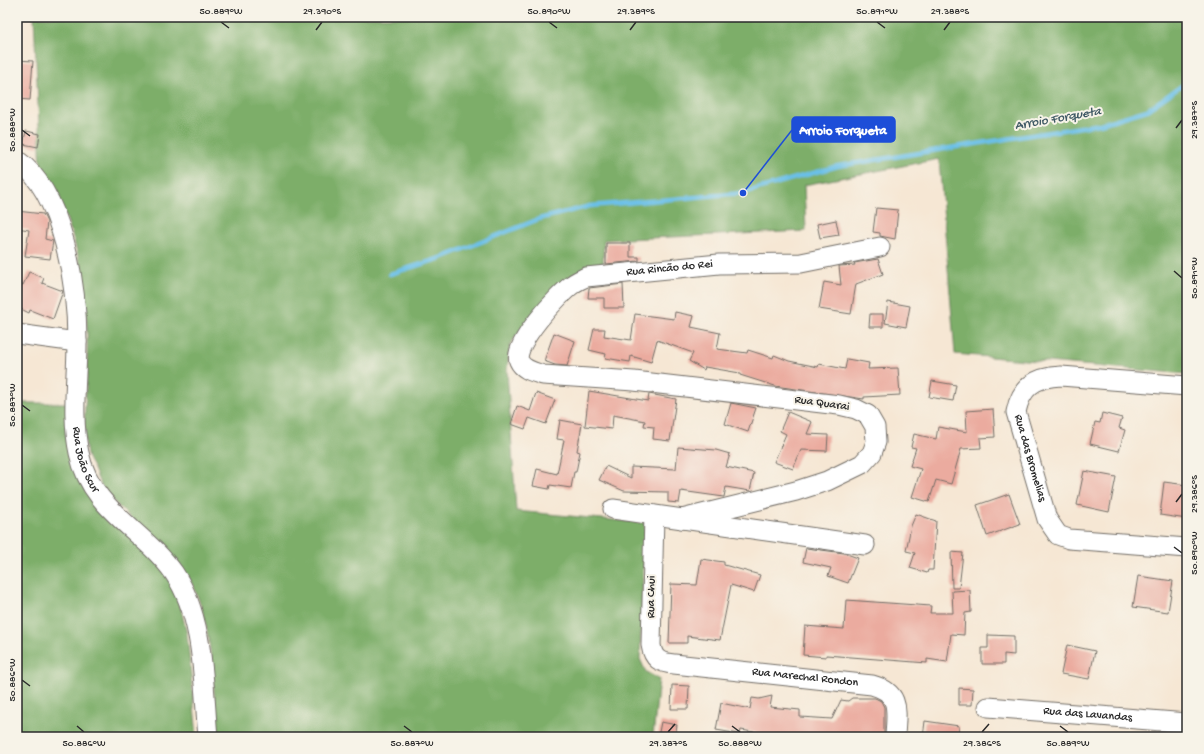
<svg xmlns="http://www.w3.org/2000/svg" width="1204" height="754" viewBox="0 0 1204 754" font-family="'Gochi Hand',sans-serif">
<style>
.forest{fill:#7dae69;stroke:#546c4a}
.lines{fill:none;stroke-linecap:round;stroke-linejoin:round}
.stream{stroke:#6bc0e8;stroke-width:4.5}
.building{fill:#ebab9f}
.minor-casing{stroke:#726d66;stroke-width:21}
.minor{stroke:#fff;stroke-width:19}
.ticks{fill:none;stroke:#2b2b2b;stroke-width:1.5}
.labels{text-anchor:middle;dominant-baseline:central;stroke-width:4;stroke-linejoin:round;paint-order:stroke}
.street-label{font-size:12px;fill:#2b2b2b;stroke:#f7f3e8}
.water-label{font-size:13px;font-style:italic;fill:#3e5864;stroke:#f7f3e8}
.leader{fill:none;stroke:#1d4ed8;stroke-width:1.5}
.callout-dot{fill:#1d4ed8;stroke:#f7f3e8;stroke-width:1.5}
.callout{fill:#1d4ed8;stroke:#1d4ed8;stroke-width:1.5}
.callout-label{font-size:13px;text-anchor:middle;font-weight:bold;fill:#fff}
.neatline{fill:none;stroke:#2b2b2b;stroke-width:1.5}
.ticks-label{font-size:10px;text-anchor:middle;fill:#2b2b2b}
</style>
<rect width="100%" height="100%" fill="#f7f3e8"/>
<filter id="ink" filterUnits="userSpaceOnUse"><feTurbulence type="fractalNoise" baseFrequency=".025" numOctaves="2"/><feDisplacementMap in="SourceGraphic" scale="8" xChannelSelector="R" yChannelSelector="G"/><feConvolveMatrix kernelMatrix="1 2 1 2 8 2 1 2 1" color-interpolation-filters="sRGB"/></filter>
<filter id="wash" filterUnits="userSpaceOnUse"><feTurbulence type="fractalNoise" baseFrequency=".012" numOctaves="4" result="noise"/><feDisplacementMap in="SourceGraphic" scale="16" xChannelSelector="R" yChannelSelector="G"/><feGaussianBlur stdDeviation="0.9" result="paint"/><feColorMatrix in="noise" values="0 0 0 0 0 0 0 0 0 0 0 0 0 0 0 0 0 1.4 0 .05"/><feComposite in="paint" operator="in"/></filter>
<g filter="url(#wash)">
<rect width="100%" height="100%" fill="#f6e7d4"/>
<g class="forest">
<path d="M 34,17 L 1187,17 L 1187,374 L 955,354 L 939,159 L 804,185 L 806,231 L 604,240 L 603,268 L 522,328 L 510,345 L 507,370 L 516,511 L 645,523 L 640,659 L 646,672 L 659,679 L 653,737 L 217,737 C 213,687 214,609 182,568 C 160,540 128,519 105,492 C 100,486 97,476 94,469 C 92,465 88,460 87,455 C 82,432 86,395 87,371 C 89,297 82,232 41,169 Z"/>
<path d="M 17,403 L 67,403 L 72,457 L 166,574 L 180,605 L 187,634 L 197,737 L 17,737 Z"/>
</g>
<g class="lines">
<path class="stream" d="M 390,274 L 441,258 L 539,219 L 590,206 L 743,193 L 838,166 L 1100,124 L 1147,110 L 1187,82"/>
</g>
<g id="blocks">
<g class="building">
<path d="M 17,60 L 33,61 L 30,100 L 17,99 Z"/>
<path d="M 26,131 L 40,134 L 38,147 L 23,144 Z"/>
<path d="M 876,208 L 898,210 L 895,239 L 880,236 L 880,233 L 873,232 Z"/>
<path d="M 17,211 L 43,214 L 47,222 L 45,239 L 53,241 L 50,259 L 25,256 L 29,230 L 17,228 Z"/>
<path d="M 836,220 L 839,235 L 820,238 L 817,224 Z"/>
<path d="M 606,243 L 630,243 L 630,257 L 639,257 L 639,261 L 606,264 Z"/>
<path d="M 878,259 L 883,274 L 856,284 L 851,314 L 819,309 L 824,282 L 841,285 L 839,266 L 855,265 L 854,263 Z"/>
<path d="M 29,272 L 44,278 L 42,283 L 63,291 L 53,319 L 30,310 L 29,313 L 17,307 L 17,283 L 23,285 Z"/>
<path d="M 623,284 L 624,308 L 604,308 L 604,298 L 588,298 L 589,288 Z"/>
<path d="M 888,302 L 910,306 L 906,327 L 885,323 Z"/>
<path d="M 675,312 L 694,316 L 691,327 L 720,333 L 717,349 L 747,353 L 748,350 L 773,358 L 774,355 L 789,361 L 818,367 L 819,364 L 845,369 L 847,359 L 869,363 L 868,369 L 898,368 L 900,395 L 864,397 L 864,399 L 775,386 L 740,375 L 740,373 L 705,367 L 704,370 L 689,361 L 693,353 L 657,340 L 651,362 L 631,356 L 630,362 L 605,358 L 606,354 L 589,350 L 594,329 L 605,329 L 604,336 L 631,340 L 635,314 L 674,319 Z"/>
<path d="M 870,314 L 883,314 L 883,327 L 869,327 Z"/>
<path d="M 554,333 L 575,341 L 567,366 L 555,365 L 544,361 Z"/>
<path d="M 932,381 L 956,385 L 953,401 L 929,397 Z"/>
<path d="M 589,391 L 648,401 L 649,394 L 676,399 L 670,441 L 653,439 L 654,427 L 644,426 L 645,421 L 613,415 L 612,429 L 585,426 Z"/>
<path d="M 536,393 L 555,400 L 546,424 L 529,418 L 525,429 L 511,424 L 517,406 L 530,411 Z"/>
<path d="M 731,403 L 756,408 L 748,432 L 725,424 Z"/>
<path d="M 993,409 L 995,437 L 980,438 L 981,448 L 961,449 L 951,484 L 936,480 L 929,502 L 912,497 L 921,469 L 910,466 L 916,448 L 911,447 L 914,434 L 936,439 L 938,427 L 967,432 L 966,411 Z"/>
<path d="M 788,412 L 812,422 L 807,434 L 828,435 L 827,451 L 801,450 L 793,469 L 774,462 L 786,434 L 780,431 Z"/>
<path d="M 1102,413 L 1122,418 L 1119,428 L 1125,430 L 1119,451 L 1090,444 L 1095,422 L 1100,423 Z"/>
<path d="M 560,420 L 582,424 L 577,451 L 580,452 L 576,472 L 574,472 L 571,488 L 550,485 L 549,489 L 533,486 L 537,469 L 557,474 L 564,440 L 557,439 Z"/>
<path d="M 678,447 L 716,450 L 730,454 L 726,467 L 754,473 L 750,491 L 726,487 L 724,497 L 681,491 L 679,503 L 668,502 L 668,492 L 624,491 L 599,480 L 606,466 L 631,478 L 631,467 L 676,469 Z"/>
<path d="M 1084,471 L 1116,477 L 1109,512 L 1077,505 Z"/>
<path d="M 1164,482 L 1187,485 L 1187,519 L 1160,515 Z"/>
<path d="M 1009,494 L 1020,524 L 987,536 L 977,505 Z"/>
<path d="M 916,514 L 936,521 L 933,570 L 928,570 L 927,573 L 910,568 L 915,553 L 906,551 L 911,526 Z"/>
<path d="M 806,548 L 844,553 L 858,558 L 848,583 L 828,576 L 831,568 L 803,562 Z"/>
<path d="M 951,552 L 963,553 L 959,588 L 952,588 Z"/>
<path d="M 701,559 L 724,562 L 724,565 L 760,575 L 754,592 L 731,585 L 720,640 L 687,636 L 687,643 L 669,643 L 671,584 L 697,585 Z"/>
<path d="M 1138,576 L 1173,581 L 1168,612 L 1133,607 Z"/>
<path d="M 970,590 L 971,612 L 965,613 L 964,635 L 951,634 L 947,662 L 927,659 L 927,663 L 826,655 L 826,657 L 803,655 L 805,626 L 844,629 L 846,600 L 931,606 L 930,613 L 953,613 L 952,591 Z"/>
<path d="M 988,635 L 1014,636 L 1014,655 L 1004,654 L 1004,664 L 982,664 L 982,648 L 988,648 Z"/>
<path d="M 1067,645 L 1095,651 L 1089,679 L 1061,674 Z"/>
<path d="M 672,685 L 689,686 L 688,709 L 671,709 Z"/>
<path d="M 959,688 L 973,689 L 972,705 L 959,705 Z"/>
<path d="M 772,696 L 770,707 L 800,710 L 800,717 L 832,719 L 841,700 L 848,701 L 852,698 L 875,698 L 881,701 L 884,707 L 884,737 L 783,737 L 741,730 L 740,734 L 716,730 L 721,703 L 750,709 L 752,698 L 759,699 Z"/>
<path d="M 925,721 L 959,726 L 958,737 L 923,737 Z"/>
<path d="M 661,722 L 677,725 L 675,737 L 658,737 Z"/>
</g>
</g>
</g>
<g filter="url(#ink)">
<use href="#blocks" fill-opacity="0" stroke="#726d66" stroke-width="1"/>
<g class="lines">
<g class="minor-casing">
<g id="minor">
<path id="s1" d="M 17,160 C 64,193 77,287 77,342 C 77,379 71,416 79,453 C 91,510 143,529 174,573 C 205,619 203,684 208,737"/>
<path d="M 17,334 L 77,342"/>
<path id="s2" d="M 1187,386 L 1061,376 C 1035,377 1021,387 1016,412 L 1047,519 L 1058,535 L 1069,539 L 1187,548"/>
<path d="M 613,509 L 865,545"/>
<path id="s3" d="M 654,515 L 651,645 C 653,659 660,663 674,664 L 872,685 C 902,693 896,712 895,737"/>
<path id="s4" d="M 682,519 L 796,491 L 827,481 L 862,464 L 872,453 L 876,442 L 875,427 L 868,415 L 856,409 L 839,405 L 634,381 L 543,375 C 534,372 523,370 519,361 C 512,345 559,294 573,284 C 577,281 582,279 586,277 L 719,264 L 801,263 L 880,247"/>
<path id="s5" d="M 988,707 L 1187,723"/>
</g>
</g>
<use href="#minor" class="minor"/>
</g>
</g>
<path class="ticks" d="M 221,22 L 229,28M 549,22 L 557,28M 877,22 L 885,28M 316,30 L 322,22M 630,30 L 636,22M 944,30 L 950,22M 1176,128 L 1182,120M 22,130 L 30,136M 1174,271 L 1182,278M 22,405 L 30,411M 1176,502 L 1182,494M 1174,547 L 1182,553M 22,680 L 30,686M 77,726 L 84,732M 404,726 L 412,732M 732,726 L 740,732M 1060,726 L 1068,732M 668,732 L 675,724M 982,732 L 989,724"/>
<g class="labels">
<g class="street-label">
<text stroke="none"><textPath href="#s4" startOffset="797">Rua Rincão do Rei</textPath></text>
<text transform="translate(822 404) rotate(8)">Rua Quarai</text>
<text stroke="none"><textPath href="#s1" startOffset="317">Rua João Scur</textPath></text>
<text stroke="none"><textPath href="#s2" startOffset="238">Rua das Bromelias</textPath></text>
<text transform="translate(652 597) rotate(-89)">Rua Chui</text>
<text stroke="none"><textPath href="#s3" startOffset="295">Rua Marechal Rondon</textPath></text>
<text stroke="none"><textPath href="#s5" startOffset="100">Rua das Lavandas</textPath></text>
</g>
<g class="water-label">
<text transform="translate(1058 119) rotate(-10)">Arroio Forqueta</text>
</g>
</g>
<path class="leader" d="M743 193L792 130"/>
<circle class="callout-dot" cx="743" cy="193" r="4"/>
<rect class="callout" x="792" y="117" width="103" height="25" rx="4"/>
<g class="callout-label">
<text x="843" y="134">Arroio Forqueta</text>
</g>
<rect width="1204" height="754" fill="none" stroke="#f7f3e8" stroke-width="44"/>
<rect x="22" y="22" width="1160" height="710" class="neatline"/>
<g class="ticks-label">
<text x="221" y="14">50.889°W</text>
<text x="322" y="14">29.390°S</text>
<text x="549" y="14">50.890°W</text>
<text x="636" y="14">29.389°S</text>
<text x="877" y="14">50.891°W</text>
<text x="950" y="14">29.388°S</text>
<text transform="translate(1193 120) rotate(-90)" y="4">29.387°S</text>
<text transform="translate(11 130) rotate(-90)" y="4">50.888°W</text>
<text transform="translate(1193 278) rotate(-90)" y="4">50.891°W</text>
<text transform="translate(11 405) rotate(-90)" y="4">50.887°W</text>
<text transform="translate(1193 494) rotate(-90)" y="4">29.386°S</text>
<text transform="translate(1193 553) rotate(-90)" y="4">50.890°W</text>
<text transform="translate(11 680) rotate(-90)" y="4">50.886°W</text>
<text x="84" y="746">50.886°W</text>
<text x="412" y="746">50.887°W</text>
<text x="668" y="746">29.387°S</text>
<text x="740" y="746">50.888°W</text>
<text x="982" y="746">29.386°S</text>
<text x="1068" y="746">50.889°W</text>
</g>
</svg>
